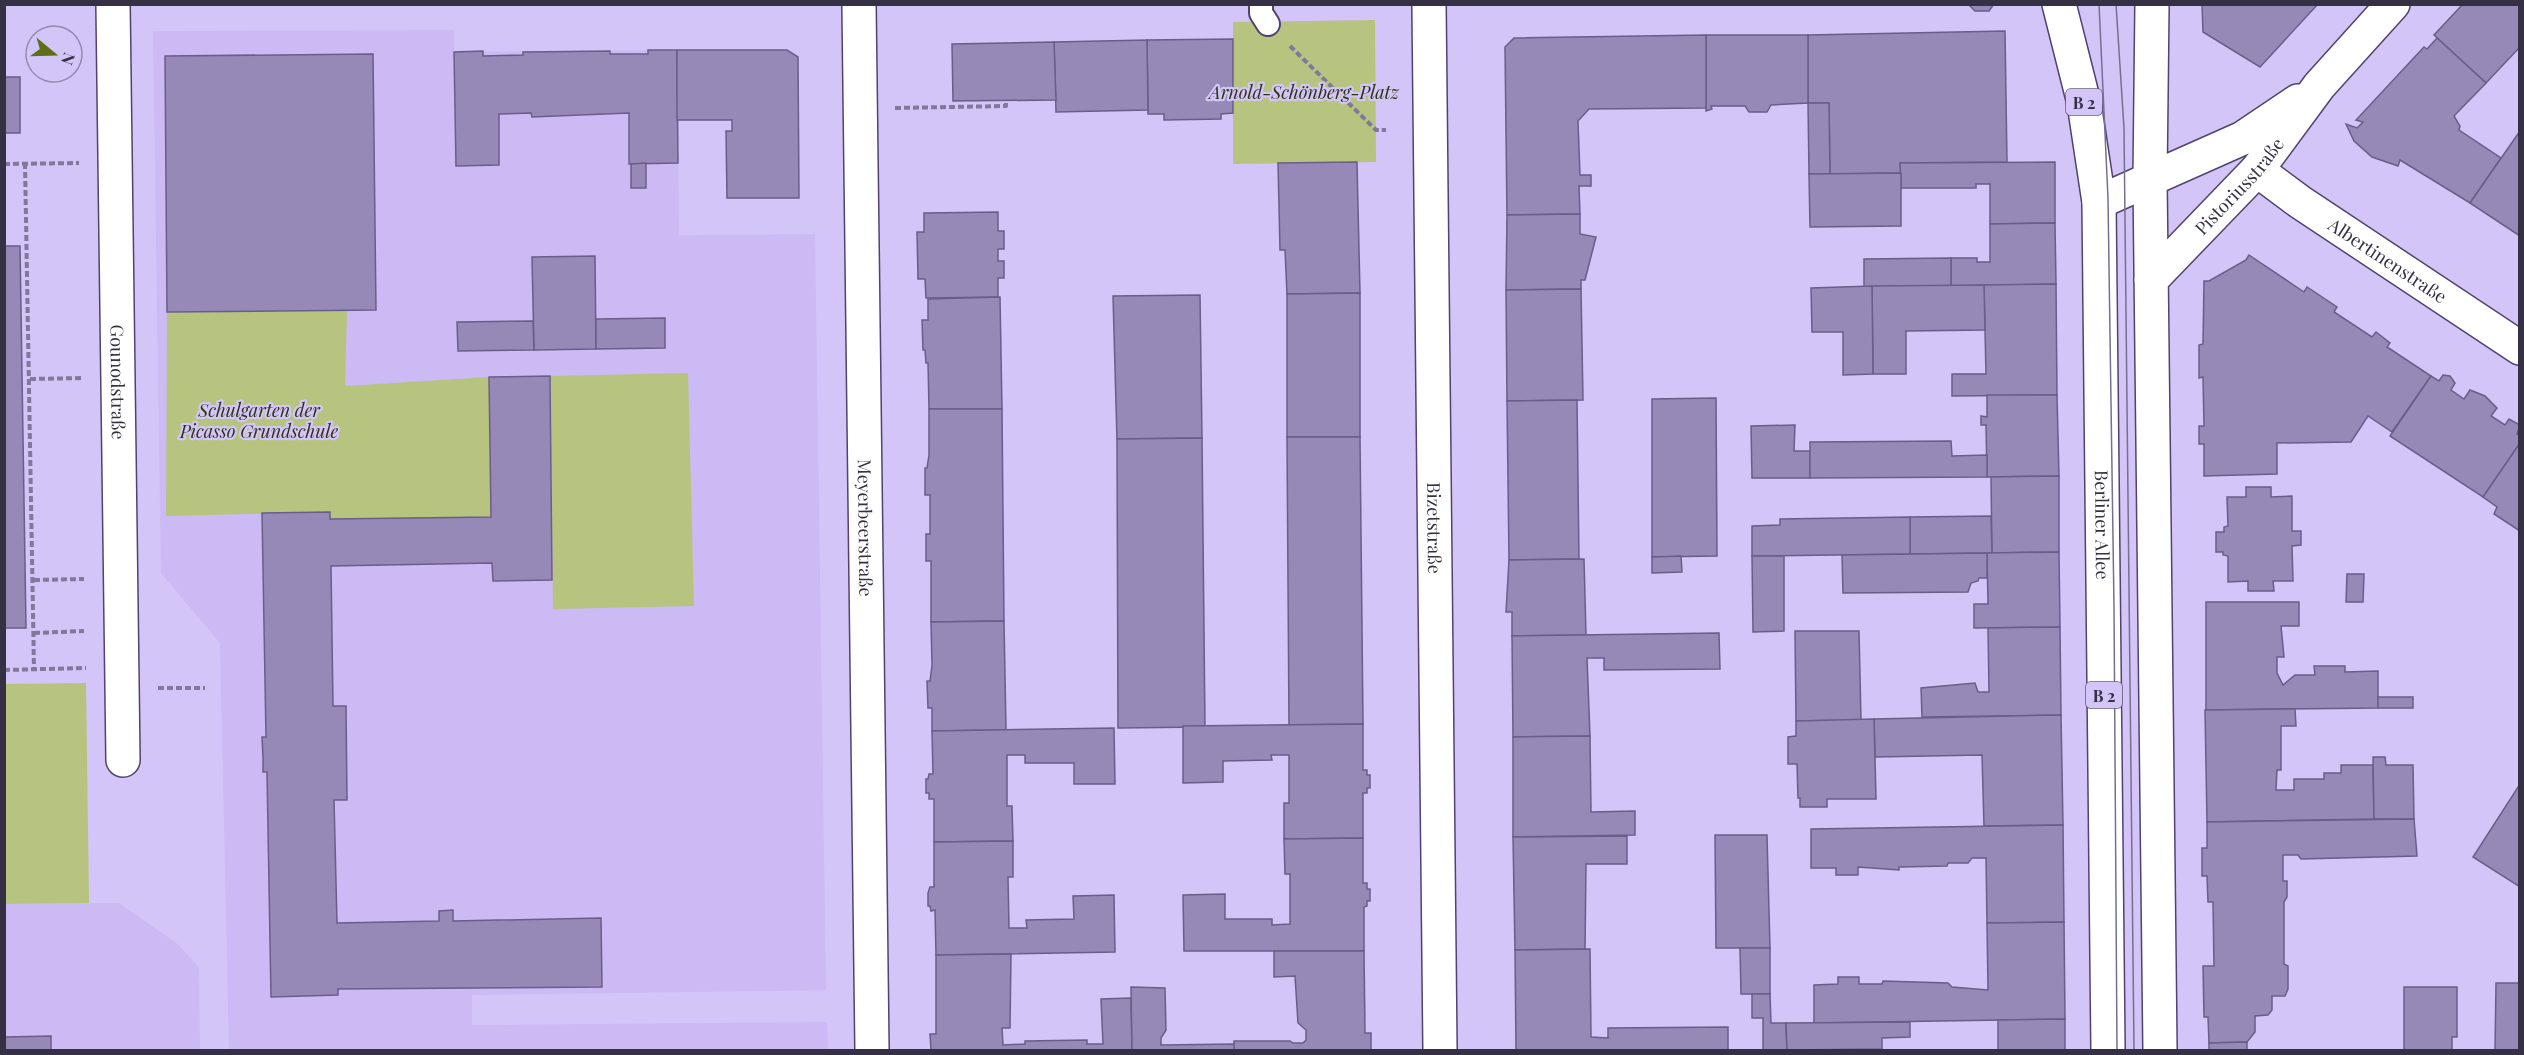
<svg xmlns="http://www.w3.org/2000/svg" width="2524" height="1055" viewBox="0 0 2524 1055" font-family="'Playfair Display',serif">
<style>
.built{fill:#cbbaf3}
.green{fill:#b6c480}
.building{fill:#9689b8;stroke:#6b5d8a;stroke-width:1.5}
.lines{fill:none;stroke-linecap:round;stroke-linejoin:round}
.service-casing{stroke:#51436e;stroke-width:26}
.minor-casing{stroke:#51436e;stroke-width:36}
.tertiary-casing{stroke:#51436e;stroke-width:36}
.primary-casing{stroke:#51436e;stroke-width:36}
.path{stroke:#81789b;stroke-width:4;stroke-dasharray:6 3;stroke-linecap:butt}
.service{stroke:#fff;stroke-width:22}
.minor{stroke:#fff;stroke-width:33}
.tertiary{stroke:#fff;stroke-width:33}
.primary{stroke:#fff;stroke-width:33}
.tram{stroke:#786e8f;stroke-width:1.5}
.labels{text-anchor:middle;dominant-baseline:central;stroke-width:4.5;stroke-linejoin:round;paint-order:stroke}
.shield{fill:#d3c5f8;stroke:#655d7a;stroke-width:1.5}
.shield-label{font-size:16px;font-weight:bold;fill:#363044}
.park-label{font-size:18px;font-style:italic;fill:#2e3412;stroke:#d3c5f8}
.street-label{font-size:18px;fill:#363044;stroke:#d3c5f8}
</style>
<rect width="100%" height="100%" fill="#d3c5f8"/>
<g class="built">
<path d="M 454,30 L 454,52 L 677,50 L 679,235 L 815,234 L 826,990 L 472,995 L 472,1025 L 827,1022 L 828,1050 L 229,1050 L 220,643 L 161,573 L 153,31 Z"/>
<path d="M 119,903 L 179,945 L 199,968 L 200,1050 L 5,1050 L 4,904 Z"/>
</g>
<g class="green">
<path d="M 1375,20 L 1376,162 L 1233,164 L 1233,22 Z"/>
<path d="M 347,311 L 345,386 L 489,377 L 491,517 L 330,519 L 329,512 L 166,516 L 167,312 Z"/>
<path d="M 688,373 L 694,606 L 553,609 L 550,376 Z"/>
<path d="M 86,683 L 89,903 L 5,904 L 5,684 Z"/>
</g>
<g class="building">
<path d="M 1994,4 L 1989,11 L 1975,11 L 1969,5 Z"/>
<path d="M 2202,4 L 2318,4 L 2260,67 L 2203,32 Z"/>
<path d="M 2463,4 L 2520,4 L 2520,47 L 2486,83 L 2434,35 Z"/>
<path d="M 2005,31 L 2007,162 L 1900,163 L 1901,173 L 1830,174 L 1829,103 L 1808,103 L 1808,35 Z"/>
<path d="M 1706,35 L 1808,35 L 1808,103 L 1771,105 L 1767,112 L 1749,112 L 1745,106 L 1711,106 L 1712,109 L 1706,111 Z"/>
<path d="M 1706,35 L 1706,108 L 1589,109 L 1578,121 L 1580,175 L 1591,175 L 1591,186 L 1579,186 L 1580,214 L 1507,215 L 1505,47 L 1514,38 Z"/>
<path d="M 2437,38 L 2486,83 L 2454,116 L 2460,126 L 2459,130 L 2501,158 L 2470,203 L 2400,160 L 2398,166 L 2372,157 L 2354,141 L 2346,124 L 2357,128 L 2363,122 L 2356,120 L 2424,47 L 2427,49 Z"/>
<path d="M 1233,39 L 1233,113 L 1221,114 L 1221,119 L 1164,120 L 1164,114 L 1148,114 L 1147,40 Z"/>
<path d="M 1147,40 L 1148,110 L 1056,112 L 1054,42 Z"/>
<path d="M 1054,42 L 1056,100 L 953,101 L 952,44 Z"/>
<path d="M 648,50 L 677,50 L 678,163 L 629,164 L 629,113 L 532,117 L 531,113 L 499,114 L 499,165 L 456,166 L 454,52 L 483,51 L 483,56 L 523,55 L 523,52 L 610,51 L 610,54 L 648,54 Z"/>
<path d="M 677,50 L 787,50 L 798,57 L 799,198 L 727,198 L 726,131 L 732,131 L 732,120 L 677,120 Z"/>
<path d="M 373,54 L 376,310 L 167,312 L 165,56 Z"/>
<rect x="4" y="77" width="16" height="56"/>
<path d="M 1808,103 L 1829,103 L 1830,174 L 1809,174 Z"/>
<path d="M 2520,131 L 2520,236 L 2470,203 Z"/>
<path d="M 1357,162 L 1360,293 L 1287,294 L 1285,250 L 1280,250 L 1278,163 Z"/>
<path d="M 2055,162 L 2055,223 L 1990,224 L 1990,184 L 1976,184 L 1976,188 L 1901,188 L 1900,163 Z"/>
<path d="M 646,163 L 646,188 L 631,188 L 631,164 Z"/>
<path d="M 1901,173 L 1901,226 L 1810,227 L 1809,174 Z"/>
<path d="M 998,212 L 998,231 L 1004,231 L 1004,249 L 998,249 L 998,261 L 1004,261 L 1004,278 L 998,278 L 998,297 L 926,298 L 925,279 L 918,279 L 917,232 L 924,232 L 924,213 Z"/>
<path d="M 1580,214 L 1580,234 L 1596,237 L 1585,280 L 1581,280 L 1581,289 L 1506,290 L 1507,215 Z"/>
<path d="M 2055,223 L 2056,284 L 1951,286 L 1951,258 L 1977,258 L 1977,262 L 1990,262 L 1990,224 Z"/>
<path d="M 4,246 L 20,246 L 26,628 L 4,628 Z"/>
<path d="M 2249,255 L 2304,292 L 2307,287 L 2337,307 L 2334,312 L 2372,337 L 2376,332 L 2390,343 L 2387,347 L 2431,376 L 2392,432 L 2368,416 L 2351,442 L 2277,443 L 2277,474 L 2204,476 L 2204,444 L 2199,444 L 2199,426 L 2204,426 L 2203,377 L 2199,378 L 2199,345 L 2203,344 L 2204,281 L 2209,281 L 2246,260 Z"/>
<path d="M 595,256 L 596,349 L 534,350 L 532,257 Z"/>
<path d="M 1951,258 L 1951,286 L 1864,287 L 1864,259 Z"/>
<path d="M 2056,284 L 2057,395 L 1952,396 L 1952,374 L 1986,374 L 1984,285 Z"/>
<path d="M 1984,285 L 1985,330 L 1906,331 L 1906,374 L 1873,374 L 1872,286 Z"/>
<path d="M 1872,286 L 1873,374 L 1843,375 L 1843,332 L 1812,332 L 1811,288 Z"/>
<path d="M 1581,289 L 1583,400 L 1507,401 L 1506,290 Z"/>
<path d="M 1360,293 L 1360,437 L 1287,437 L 1287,294 Z"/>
<path d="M 1200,295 L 1202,438 L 1117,439 L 1113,296 Z"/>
<path d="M 1000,297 L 1002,409 L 929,409 L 928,363 L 926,363 L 925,350 L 923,350 L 922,320 L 928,320 L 928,299 Z"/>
<path d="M 665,318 L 665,348 L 596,349 L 596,319 Z"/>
<path d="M 533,321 L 534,350 L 458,351 L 457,322 Z"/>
<path d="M 2443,375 L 2450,376 L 2455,383 L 2451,390 L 2464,399 L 2470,390 L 2485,396 L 2497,408 L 2491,416 L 2505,425 L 2509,419 L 2520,425 L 2517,434 L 2520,435 L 2520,443 L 2483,497 L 2390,436 L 2431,376 L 2439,381 Z"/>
<path d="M 550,376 L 552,580 L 493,581 L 492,563 L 331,566 L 333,706 L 346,706 L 347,800 L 334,800 L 337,923 L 439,921 L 439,911 L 453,910 L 453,921 L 601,918 L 602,987 L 338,989 L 338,995 L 271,997 L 267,772 L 263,772 L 263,757 L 262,737 L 266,737 L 262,513 L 330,512 L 330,519 L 491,517 L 489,377 Z"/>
<path d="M 1987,395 L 2057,395 L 2059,476 L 1987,477 L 1986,425 L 1981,425 L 1981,416 L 1987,417 Z"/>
<path d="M 1716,398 L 1717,556 L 1652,557 L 1652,399 Z"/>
<path d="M 1577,400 L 1579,559 L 1509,560 L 1507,401 Z"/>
<path d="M 929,409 L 1002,409 L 1004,621 L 931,622 L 931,561 L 926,561 L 926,534 L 930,534 L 930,495 L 925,495 L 925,468 L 927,468 L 929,455 Z"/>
<path d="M 1795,425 L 1794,451 L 1810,451 L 1810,478 L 1752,478 L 1751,426 Z"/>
<path d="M 1287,437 L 1360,437 L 1363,724 L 1289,725 Z"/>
<path d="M 1202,438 L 1205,727 L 1118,728 L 1117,439 Z"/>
<path d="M 1951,441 L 1952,456 L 1987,455 L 1987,477 L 1810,478 L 1810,442 Z"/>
<path d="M 2520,443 L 2520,531 L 2494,514 L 2497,507 L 2483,497 Z"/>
<path d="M 2059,476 L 2059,552 L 1992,553 L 1991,477 Z"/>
<path d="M 2246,487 L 2271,487 L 2271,497 L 2292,496 L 2292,531 L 2301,531 L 2301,545 L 2292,546 L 2293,581 L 2273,581 L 2274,591 L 2248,591 L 2248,581 L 2228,582 L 2228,556 L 2223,555 L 2223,552 L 2216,552 L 2216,532 L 2224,532 L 2224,527 L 2228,526 L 2227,497 L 2246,497 Z"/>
<path d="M 1991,516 L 1992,553 L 1910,554 L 1910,517 Z"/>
<path d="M 1910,517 L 1910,554 L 1752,556 L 1752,526 L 1780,525 L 1780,519 Z"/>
<path d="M 2059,552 L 2060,627 L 1974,628 L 1974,604 L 1988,604 L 1987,553 Z"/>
<path d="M 1987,553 L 1987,578 L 1979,578 L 1978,581 L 1971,583 L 1968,592 L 1843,593 L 1842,555 Z"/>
<path d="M 1681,556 L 1682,572 L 1652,573 L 1652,557 Z"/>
<path d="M 1752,556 L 1784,556 L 1784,631 L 1753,632 Z"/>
<path d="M 1584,559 L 1586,635 L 1512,636 L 1512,612 L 1506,612 L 1509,560 Z"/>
<path d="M 2347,574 L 2364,574 L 2363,602 L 2346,602 Z"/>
<path d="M 2206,602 L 2299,602 L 2299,626 L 2281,626 L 2284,657 L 2277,657 L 2277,673 L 2283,685 L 2295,675 L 2315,675 L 2314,666 L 2345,666 L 2345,672 L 2378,671 L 2378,708 L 2206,710 Z"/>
<path d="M 1004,621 L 1006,730 L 932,731 L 932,708 L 928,708 L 927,681 L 930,681 L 932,665 L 931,622 Z"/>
<path d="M 2060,627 L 2061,715 L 1922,717 L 1921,688 L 1975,683 L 1978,692 L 1989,692 L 1988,628 Z"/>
<path d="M 1795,631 L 1859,631 L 1861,720 L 1796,721 Z"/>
<path d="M 1719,633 L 1720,669 L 1604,670 L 1604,658 L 1587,658 L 1590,736 L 1513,737 L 1512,636 Z"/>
<rect x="2378" y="697" width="35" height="11"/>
<path d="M 2295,709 L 2296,726 L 2281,726 L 2281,770 L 2277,770 L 2276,790 L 2294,790 L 2294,779 L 2324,779 L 2324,773 L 2341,773 L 2341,765 L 2373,765 L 2374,819 L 2207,822 L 2205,710 Z"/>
<path d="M 2061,715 L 2063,825 L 1984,826 L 1982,755 L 1875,757 L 1874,719 Z"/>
<path d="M 1874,719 L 1876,799 L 1827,799 L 1827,807 L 1800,807 L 1800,798 L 1798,798 L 1797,764 L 1788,764 L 1788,737 L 1796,736 L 1796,721 Z"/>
<path d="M 1363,724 L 1363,770 L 1367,770 L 1367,775 L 1370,775 L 1370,788 L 1367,788 L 1367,793 L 1363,793 L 1363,838 L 1284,839 L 1284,803 L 1289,803 L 1289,755 L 1271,755 L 1272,760 L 1223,761 L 1223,782 L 1183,783 L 1183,726 Z"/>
<path d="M 1114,728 L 1115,784 L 1074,784 L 1074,763 L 1025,763 L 1025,755 L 1007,755 L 1007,806 L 1012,806 L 1013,841 L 934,842 L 934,799 L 929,799 L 929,793 L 926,793 L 926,779 L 928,779 L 929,774 L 933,774 L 932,731 Z"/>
<path d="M 1590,736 L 1591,812 L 1635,811 L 1635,835 L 1513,837 L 1513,737 Z"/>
<path d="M 2373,757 L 2385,757 L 2386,765 L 2413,765 L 2414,819 L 2374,819 Z"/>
<path d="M 2520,784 L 2520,887 L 2473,857 Z"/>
<path d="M 2414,819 L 2417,856 L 2301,859 L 2298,855 L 2283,855 L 2283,881 L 2287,881 L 2287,897 L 2284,902 L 2284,964 L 2288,966 L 2288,989 L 2285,996 L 2272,996 L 2272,1010 L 2268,1015 L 2255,1016 L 2255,1032 L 2247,1042 L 2209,1043 L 2208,1017 L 2204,1017 L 2203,966 L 2214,966 L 2213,902 L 2208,902 L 2207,876 L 2202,876 L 2202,848 L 2207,848 L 2207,822 Z"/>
<path d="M 2063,825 L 2064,922 L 1987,923 L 1986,858 L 1972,858 L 1968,863 L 1948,863 L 1947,866 L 1899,867 L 1899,870 L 1858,867 L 1858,875 L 1836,875 L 1836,868 L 1811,868 L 1811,829 Z"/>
<path d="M 1715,835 L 1767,835 L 1770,948 L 1716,948 Z"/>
<path d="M 1627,836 L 1627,864 L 1586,864 L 1585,949 L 1515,950 L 1513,837 Z"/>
<path d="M 1363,838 L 1363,883 L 1367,883 L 1367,889 L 1370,889 L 1370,901 L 1367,901 L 1367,906 L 1364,907 L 1364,951 L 1184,951 L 1183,895 L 1225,894 L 1225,919 L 1272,919 L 1272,925 L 1290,924 L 1290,874 L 1285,874 L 1284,839 Z"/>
<path d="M 1013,841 L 1013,877 L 1008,877 L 1009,928 L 1027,928 L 1026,920 L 1074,919 L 1073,896 L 1114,895 L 1115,952 L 936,955 L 935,910 L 931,911 L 930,906 L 928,906 L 928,893 L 930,887 L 934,887 L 934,842 Z"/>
<path d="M 2064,922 L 2065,1019 L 1814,1023 L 1814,985 L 1838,984 L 1838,977 L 1859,977 L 1859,984 L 1882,984 L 1883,981 L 1948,983 L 1952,987 L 1988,990 L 1987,923 Z"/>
<path d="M 1740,948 L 1770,948 L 1770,994 L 1741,994 Z"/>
<path d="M 1590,949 L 1591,1037 L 1608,1038 L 1608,1028 L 1728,1027 L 1728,1050 L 1516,1050 L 1515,950 Z"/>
<path d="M 1274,951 L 1364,951 L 1365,1033 L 1371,1033 L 1371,1050 L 1234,1050 L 1234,1041 L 1290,1041 L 1293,1043 L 1303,1043 L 1306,1040 L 1306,1030 L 1298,1023 L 1295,976 L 1274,977 Z"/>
<path d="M 1011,954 L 1010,1028 L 1002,1028 L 1003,1045 L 1025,1044 L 1025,1041 L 1087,1040 L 1087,1044 L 1103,1044 L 1101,999 L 1131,998 L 1132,1050 L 931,1050 L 930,1034 L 936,1034 L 936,955 Z"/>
<path d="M 2496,983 L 2520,983 L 2520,1050 L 2495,1050 Z"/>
<path d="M 1131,987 L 1165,988 L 1166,1030 L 1161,1038 L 1161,1045 L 1234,1044 L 1234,1050 L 1132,1050 Z"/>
<path d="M 2404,987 L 2457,987 L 2457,1037 L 2452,1037 L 2452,1050 L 2404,1050 Z"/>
<path d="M 1752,994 L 1770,994 L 1771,1023 L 1786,1023 L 1787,1050 L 1763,1050 L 1763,1018 L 1752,1018 Z"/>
<path d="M 2065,1019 L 2065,1050 L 1998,1050 L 1998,1020 Z"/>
<path d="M 1910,1022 L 1910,1037 L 1882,1038 L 1882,1049 L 1787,1050 L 1786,1023 Z"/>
<path d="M 51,1036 L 51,1050 L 4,1050 L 4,1037 Z"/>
<path d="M 2247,1042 L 2247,1050 L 2209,1050 L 2209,1043 Z"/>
</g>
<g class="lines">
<g class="service-casing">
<path id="service" d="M 1261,4 L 1261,13 L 1268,24"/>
</g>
<g class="minor-casing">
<g id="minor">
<path id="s1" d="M 113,4 L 123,760"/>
<path id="s2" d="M 859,4 L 872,1050"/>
<path id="s3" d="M 1429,4 L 1440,1050"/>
<path id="s4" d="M 2257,170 L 2300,202 L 2520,348"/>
</g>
</g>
<g class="tertiary-casing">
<g id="tertiary">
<path d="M 2099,202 L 2243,138 L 2298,101"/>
<path id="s5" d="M 2151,280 L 2257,170 L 2319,86 L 2393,4"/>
</g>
</g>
<g class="primary-casing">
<g id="primary">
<path id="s6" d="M 2059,4 L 2084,103 L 2099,202 L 2108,1050"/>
<path d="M 2152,4 L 2150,179 L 2160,1050"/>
</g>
</g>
<g class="path">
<path d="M 1290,46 L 1376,130 L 1386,130"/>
<path d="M 895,108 L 1006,106 L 1006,100"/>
<path d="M 25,163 L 34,669"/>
<path d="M 4,164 L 79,163"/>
<path d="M 30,379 L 83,378"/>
<path d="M 34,580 L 84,579"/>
<path d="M 34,633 L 84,631"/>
<path d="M 4,670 L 86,668"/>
<path d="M 158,688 L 205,688"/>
</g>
<use href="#service" class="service"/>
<use href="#minor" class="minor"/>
<use href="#tertiary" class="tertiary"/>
<use href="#primary" class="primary"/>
<g class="tram">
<path d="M 2099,4 L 2108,198 L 2114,607 L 2117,1050"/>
<path d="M 2116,4 L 2124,128 L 2134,1050"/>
</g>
</g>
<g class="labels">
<g class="shield">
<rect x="2066" y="89" width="36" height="26" rx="4.5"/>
<rect x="2086" y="682" width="36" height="26" rx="4.5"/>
</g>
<g class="shield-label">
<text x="2084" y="102">B 2</text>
<text x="2104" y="695">B 2</text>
</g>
<g class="park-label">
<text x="1304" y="92">Arnold-Schönberg-Platz</text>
<text x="259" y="410">Schulgarten der<tspan x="259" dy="21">Picasso Grundschule</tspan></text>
</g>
<g class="street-label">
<text stroke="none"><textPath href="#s5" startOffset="129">Pistoriusstraße</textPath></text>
<text stroke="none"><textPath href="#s4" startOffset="159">Albertinenstraße</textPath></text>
<text stroke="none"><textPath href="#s1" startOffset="378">Gounodstraße</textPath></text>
<text stroke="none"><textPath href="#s6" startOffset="525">Berliner Allee</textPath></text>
<text stroke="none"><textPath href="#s2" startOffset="524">Meyerbeerstraße</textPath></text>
<text stroke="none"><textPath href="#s3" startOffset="524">Bizetstraße</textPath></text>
</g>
</g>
<rect width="2524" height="1055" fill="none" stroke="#363044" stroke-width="12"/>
<g transform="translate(54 54) rotate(109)"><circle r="28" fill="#d3c5f8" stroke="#9489b0" stroke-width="1.5"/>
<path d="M0-4.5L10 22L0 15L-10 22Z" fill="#616e17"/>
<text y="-9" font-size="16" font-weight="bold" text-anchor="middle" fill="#363044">N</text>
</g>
</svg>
